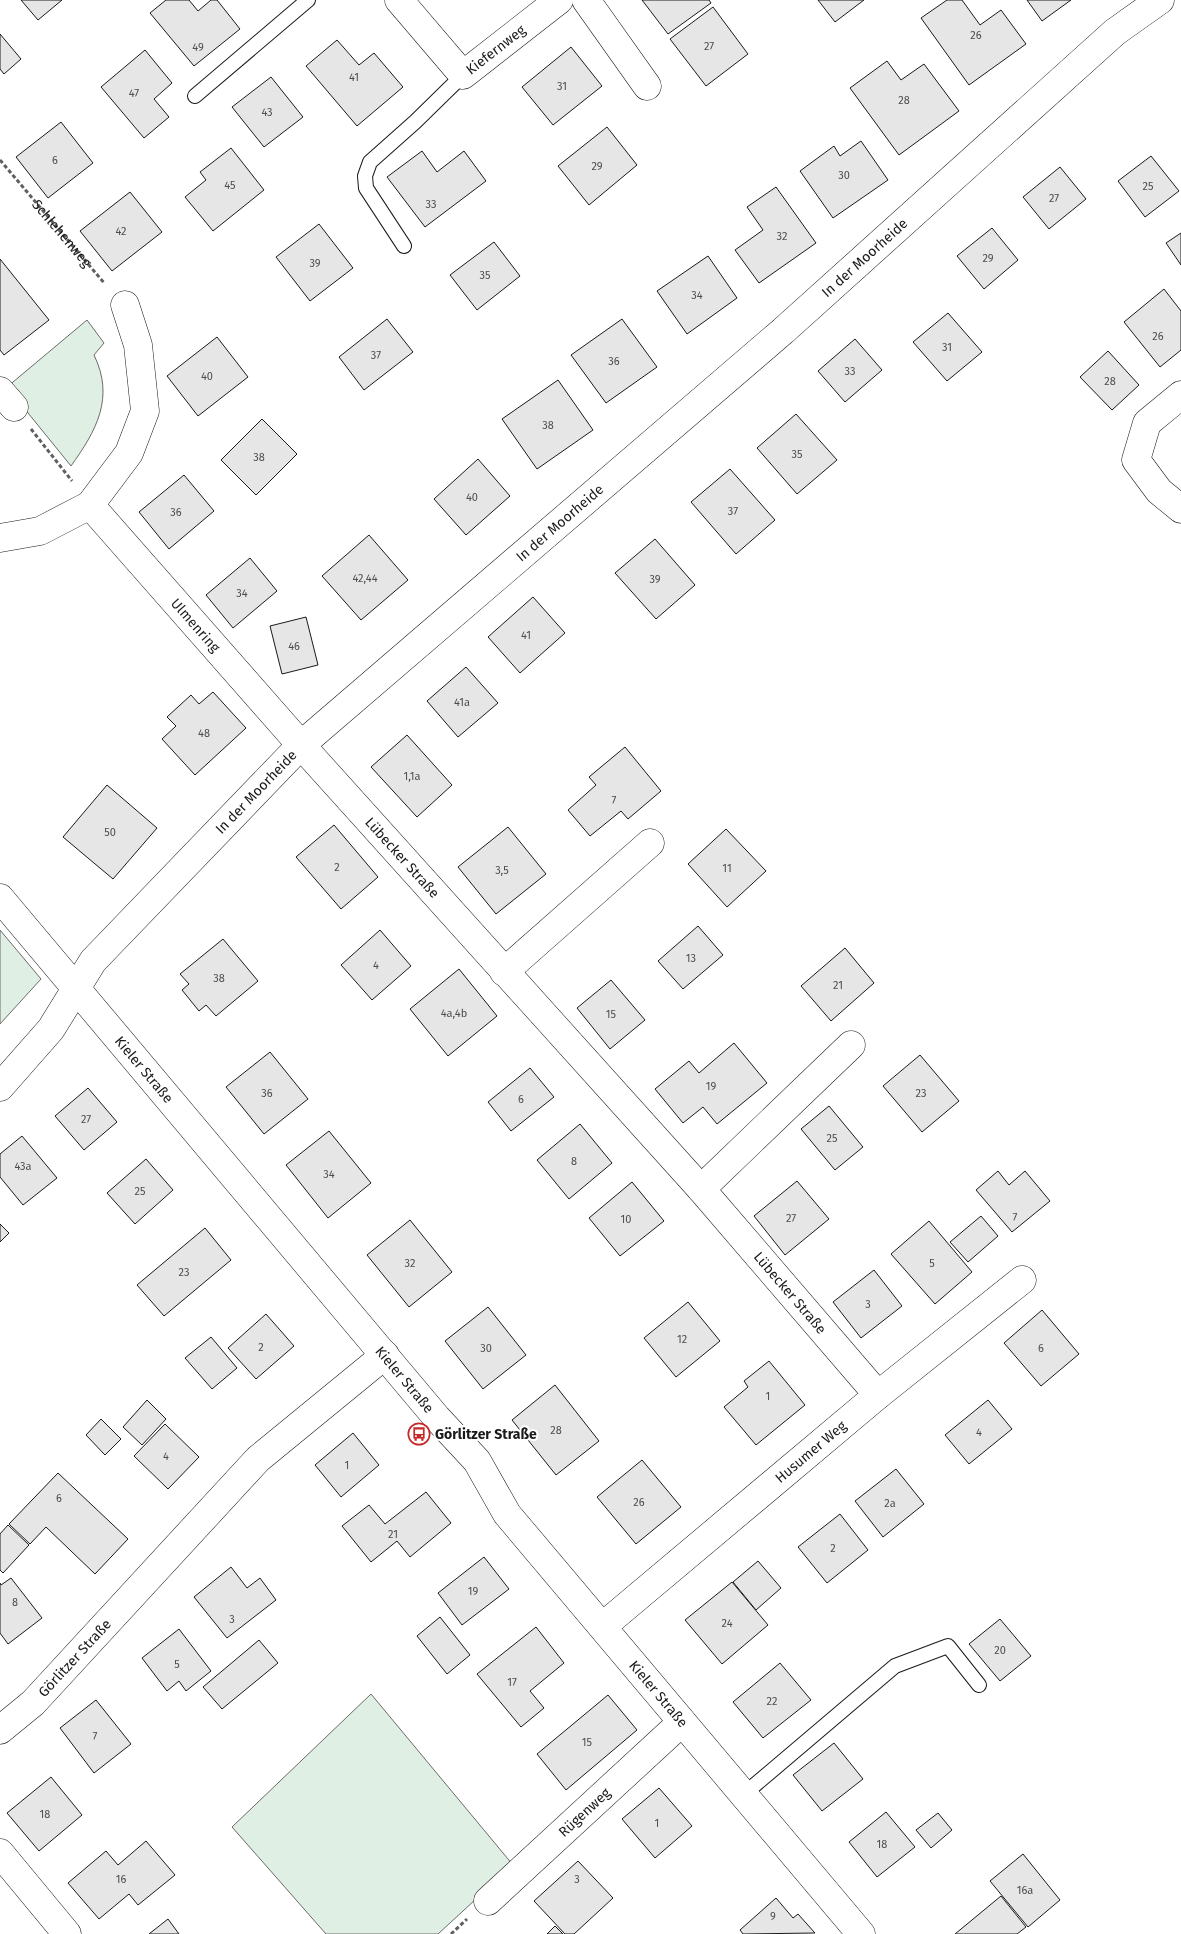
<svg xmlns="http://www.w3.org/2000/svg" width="1181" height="1934" viewBox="0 0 1181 1934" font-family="'Fira Sans',sans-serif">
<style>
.green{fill:#e0efe3;stroke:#6a6a6a}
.building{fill:#e6e6e6;stroke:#1a1a1a}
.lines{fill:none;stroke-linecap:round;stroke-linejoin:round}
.lane-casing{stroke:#1a1a1a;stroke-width:16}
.street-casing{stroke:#1a1a1a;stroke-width:29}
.path{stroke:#5f5f5f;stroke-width:3;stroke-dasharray:4 2.5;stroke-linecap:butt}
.lane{stroke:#fff;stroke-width:14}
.street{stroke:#fff;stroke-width:28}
.labels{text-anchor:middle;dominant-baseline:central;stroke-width:4;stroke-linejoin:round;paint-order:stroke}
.number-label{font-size:11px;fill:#4d4d4d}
.street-label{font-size:14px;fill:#1a1a1a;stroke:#fff}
.poi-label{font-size:14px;font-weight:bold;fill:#1a1a1a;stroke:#fff;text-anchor:start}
</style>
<rect width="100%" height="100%" fill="#fff"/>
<g class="green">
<path d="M 87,320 L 104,343 L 94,355 C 115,398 96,431 71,466 L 7,387 Z"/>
<path d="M 0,930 L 41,979 L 0,1024 Z"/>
<path d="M 371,1694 L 513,1865 L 438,1934 L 326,1934 L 232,1827 Z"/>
</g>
<g class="building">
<path d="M 21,0 L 62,0 L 38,20 Z"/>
<path d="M 166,0 L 189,0 L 198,11 L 211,0 L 217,0 L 240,29 L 194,66 L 150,13 Z"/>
<path d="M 642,0 L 709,0 L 711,3 L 668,34 Z"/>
<path d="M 818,0 L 864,0 L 835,22 Z"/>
<path d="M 947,0 L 962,0 L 980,25 L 1001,10 L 1026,44 L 969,85 L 921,18 Z"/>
<path d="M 1027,0 L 1071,0 L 1042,21 Z"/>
<path d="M 713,7 L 748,54 L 706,86 L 670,39 Z"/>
<path d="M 0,34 L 21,59 L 4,74 L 0,69 Z"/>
<path d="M 337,40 L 359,65 L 374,53 L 403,87 L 357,126 L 306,66 Z"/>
<path d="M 571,47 L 602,86 L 553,125 L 522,87 Z"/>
<path d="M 145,50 L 172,83 L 154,99 L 169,117 L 144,138 L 101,87 Z"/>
<path d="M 887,61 L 901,80 L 924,64 L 959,111 L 899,155 L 850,88 Z"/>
<path d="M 271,77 L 303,117 L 264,147 L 232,107 Z"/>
<path d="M 61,122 L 93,163 L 48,198 L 16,157 Z"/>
<path d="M 607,127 L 637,165 L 589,205 L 558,166 Z"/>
<path d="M 861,141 L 888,180 L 833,218 L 800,171 L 834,146 L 840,156 Z"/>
<path d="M 231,148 L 264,190 L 213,231 L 185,197 L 206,180 L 200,172 Z"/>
<path d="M 422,151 L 437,172 L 464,151 L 486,181 L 425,227 L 387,177 Z"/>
<path d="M 1151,156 L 1179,191 L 1145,217 L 1118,181 Z"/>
<path d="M 1060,167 L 1086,199 L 1049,229 L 1023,197 Z"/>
<path d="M 776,187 L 816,243 L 759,283 L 735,250 L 763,230 L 747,207 Z"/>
<path d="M 130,192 L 162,232 L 112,271 L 80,231 Z"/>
<path d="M 319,224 L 353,268 L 310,301 L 276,257 Z"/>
<path d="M 992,228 L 1018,260 L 984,289 L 957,256 Z"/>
<path d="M 1181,233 L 1181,265 L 1166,243 Z"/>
<path d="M 494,242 L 520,276 L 477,310 L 450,275 Z"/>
<path d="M 708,256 L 737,298 L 687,334 L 657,291 Z"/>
<path d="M 0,259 L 49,320 L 4,355 L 0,350 Z"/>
<path d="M 1164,289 L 1181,311 L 1181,350 L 1160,367 L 1124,322 Z"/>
<path d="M 948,313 L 982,352 L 947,381 L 913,342 Z"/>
<path d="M 387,319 L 413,352 L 364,390 L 339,357 Z"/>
<path d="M 622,319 L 657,367 L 606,403 L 571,355 Z"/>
<path d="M 217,337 L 248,377 L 198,416 L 167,376 Z"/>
<path d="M 855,339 L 882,370 L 845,402 L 818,371 Z"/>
<path d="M 1108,351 L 1139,385 L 1112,410 L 1080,377 Z"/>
<path d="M 558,380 L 593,430 L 537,469 L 502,419 Z"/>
<path d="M 796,414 L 837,460 L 797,494 L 757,448 Z"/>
<path d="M 262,419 L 297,454 L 256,495 L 221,460 Z"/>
<path d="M 478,459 L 510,496 L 466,535 L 434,499 Z"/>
<path d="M 730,469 L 775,520 L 736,554 L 691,502 Z"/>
<path d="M 184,475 L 214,511 L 169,549 L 139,512 Z"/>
<path d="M 369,535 L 408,580 L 361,620 L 322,576 Z"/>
<path d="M 655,539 L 695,585 L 656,619 L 615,573 Z"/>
<path d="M 250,558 L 277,591 L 233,628 L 206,595 Z"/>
<path d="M 533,597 L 565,633 L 520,673 L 488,637 Z"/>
<path d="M 306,617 L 318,665 L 282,674 L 270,626 Z"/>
<path d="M 466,667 L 498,703 L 458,737 L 427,701 Z"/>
<path d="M 213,692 L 246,728 L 195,775 L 162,739 L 176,726 L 167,717 L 191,695 L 199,704 Z"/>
<path d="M 407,735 L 452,785 L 417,817 L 371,767 Z"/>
<path d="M 625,747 L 661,791 L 628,819 L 621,811 L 590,836 L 568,810 L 596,785 L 589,777 Z"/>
<path d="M 107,785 L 157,828 L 113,879 L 63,837 Z"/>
<path d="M 334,825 L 378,877 L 341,909 L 296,857 Z"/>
<path d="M 508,827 L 546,874 L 496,914 L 458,867 Z"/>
<path d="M 726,829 L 766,871 L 727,907 L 688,864 Z"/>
<path d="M 698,926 L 723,955 L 683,989 L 658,961 Z"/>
<path d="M 380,930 L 411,966 L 372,1000 L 341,965 Z"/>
<path d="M 223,939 L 258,981 L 216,1016 L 206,1005 L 199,1011 L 182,990 L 189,984 L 180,974 Z"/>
<path d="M 845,948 L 874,983 L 831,1021 L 801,986 Z"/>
<path d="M 459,969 L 497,1016 L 448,1056 L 410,1009 Z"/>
<path d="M 611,980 L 645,1020 L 610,1049 L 577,1008 Z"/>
<path d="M 734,1043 L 767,1083 L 717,1124 L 703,1107 L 683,1123 L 655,1089 L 689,1061 L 699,1073 Z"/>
<path d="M 270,1052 L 308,1099 L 264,1134 L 226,1087 Z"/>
<path d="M 920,1055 L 959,1101 L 922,1132 L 883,1086 Z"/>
<path d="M 530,1068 L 554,1097 L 511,1131 L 488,1102 Z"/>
<path d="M 88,1088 L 117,1122 L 84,1150 L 55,1116 Z"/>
<path d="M 829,1106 L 863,1147 L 835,1170 L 801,1129 Z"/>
<path d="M 580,1124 L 612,1163 L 569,1199 L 537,1160 Z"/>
<path d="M 329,1131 L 371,1183 L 328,1218 L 286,1165 Z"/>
<path d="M 22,1136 L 57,1178 L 23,1205 L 0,1177 L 0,1154 Z"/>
<path d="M 146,1159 L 173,1190 L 135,1224 L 107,1193 Z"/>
<path d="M 998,1171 L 1009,1185 L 1025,1171 L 1050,1201 L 1012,1232 L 976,1190 Z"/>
<path d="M 797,1181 L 829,1219 L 785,1255 L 754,1216 Z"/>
<path d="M 632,1182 L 664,1221 L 620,1256 L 589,1218 Z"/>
<path d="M 981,1216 L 998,1236 L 968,1262 L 950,1242 Z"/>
<path d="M 410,1220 L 452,1272 L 409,1307 L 367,1255 Z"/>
<path d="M 929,1221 L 972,1272 L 935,1304 L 891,1254 Z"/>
<path d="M 0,1224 L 9,1233 L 0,1242 Z"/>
<path d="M 205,1228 L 231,1260 L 164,1316 L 137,1285 Z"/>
<path d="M 874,1270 L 902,1306 L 861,1338 L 833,1302 Z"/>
<path d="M 688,1302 L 720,1341 L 676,1377 L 644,1338 Z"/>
<path d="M 488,1307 L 526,1355 L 483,1389 L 445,1341 Z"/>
<path d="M 1042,1310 L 1079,1354 L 1041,1386 L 1004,1343 Z"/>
<path d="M 266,1314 L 294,1346 L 256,1379 L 228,1348 Z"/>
<path d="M 211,1337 L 237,1368 L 212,1389 L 185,1358 Z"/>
<path d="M 769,1361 L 805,1405 L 756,1445 L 724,1407 L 748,1387 L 744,1381 Z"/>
<path d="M 555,1385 L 599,1441 L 556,1475 L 512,1420 Z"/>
<path d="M 147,1400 L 166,1419 L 142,1445 L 123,1427 Z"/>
<path d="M 988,1400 L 1012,1429 L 969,1464 L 945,1435 Z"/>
<path d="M 101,1419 L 121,1439 L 105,1455 L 86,1435 Z"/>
<path d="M 165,1424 L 199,1457 L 168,1489 L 134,1456 Z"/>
<path d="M 353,1433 L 379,1465 L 341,1497 L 315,1465 Z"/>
<path d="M 642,1460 L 681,1507 L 636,1544 L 597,1497 Z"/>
<path d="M 896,1469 L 924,1504 L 883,1537 L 855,1501 Z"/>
<path d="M 58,1473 L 128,1539 L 95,1574 L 46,1527 L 30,1544 L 9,1524 Z"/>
<path d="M 426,1492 L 451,1523 L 410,1557 L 397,1541 L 371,1562 L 342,1526 L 369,1505 L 385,1524 Z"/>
<path d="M 840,1514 L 868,1550 L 827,1583 L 798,1547 Z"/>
<path d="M 8,1525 L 29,1545 L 3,1573 L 0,1570 L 0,1534 Z"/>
<path d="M 484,1557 L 509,1589 L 462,1625 L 438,1593 Z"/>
<path d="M 758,1561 L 781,1588 L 756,1610 L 733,1582 Z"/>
<path d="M 231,1567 L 247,1588 L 260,1578 L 276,1600 L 227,1638 L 194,1597 Z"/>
<path d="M 11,1578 L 42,1618 L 8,1644 L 0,1633 L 0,1583 L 1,1585 Z"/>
<path d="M 732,1582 L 768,1625 L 722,1664 L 685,1620 Z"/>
<path d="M 440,1617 L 470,1655 L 447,1674 L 417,1636 Z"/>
<path d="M 1000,1619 L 1031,1656 L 1000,1681 L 969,1644 Z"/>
<path d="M 536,1627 L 564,1663 L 530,1691 L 544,1708 L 521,1727 L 477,1674 Z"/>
<path d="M 179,1629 L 211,1671 L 186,1691 L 179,1681 L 167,1691 L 142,1658 Z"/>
<path d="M 259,1640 L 278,1663 L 222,1709 L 203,1687 Z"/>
<path d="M 780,1663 L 811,1700 L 763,1738 L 733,1702 Z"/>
<path d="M 608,1695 L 637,1730 L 566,1790 L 537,1754 Z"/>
<path d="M 96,1700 L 131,1744 L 94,1773 L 60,1728 Z"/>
<path d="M 834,1743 L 863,1779 L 822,1811 L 793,1775 Z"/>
<path d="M 51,1777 L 82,1815 L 39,1851 L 7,1813 Z"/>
<path d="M 659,1788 L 692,1826 L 655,1858 L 622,1819 Z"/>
<path d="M 886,1812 L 915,1847 L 877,1877 L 849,1842 Z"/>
<path d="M 938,1813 L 952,1830 L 931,1848 L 916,1830 Z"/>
<path d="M 146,1841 L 175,1875 L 138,1905 L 129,1894 L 99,1919 L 68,1883 L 106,1851 L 118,1865 Z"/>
<path d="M 1023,1854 L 1060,1900 L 1028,1927 L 990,1881 Z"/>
<path d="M 578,1861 L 613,1898 L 574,1934 L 565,1934 L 534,1901 Z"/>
<path d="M 1001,1896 L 1026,1927 L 1017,1934 L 955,1934 Z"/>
<path d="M 776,1898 L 793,1918 L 798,1914 L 815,1933 L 743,1934 L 740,1930 Z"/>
<path d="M 168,1919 L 179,1934 L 149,1934 Z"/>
<path d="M 555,1926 L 563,1934 L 547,1934 Z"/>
</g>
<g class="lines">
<g class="lane-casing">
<g id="lane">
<path d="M 195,96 L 308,0"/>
<path d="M 404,246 L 366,188 L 365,176 L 370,162 L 415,122 L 463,75"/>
<path d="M 743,1795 L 895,1666 L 948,1646 L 979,1685"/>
</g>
</g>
<g class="street-casing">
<g id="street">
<path id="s2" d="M 399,0 L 463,75 L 559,0"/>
<path d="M 586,0 L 647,86"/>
<path d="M 0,391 L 14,407"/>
<path d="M 1181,395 L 1147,423 L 1136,460 L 1159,491 L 1181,509"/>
<path id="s3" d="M 90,505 L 301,745 L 701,1189 L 878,1395"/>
<path d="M 0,538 L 40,531 L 90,505 L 129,453 L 145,411 L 138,345 L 125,305"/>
<path id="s4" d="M 0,898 L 437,1418 L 477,1461 L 507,1514 L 861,1934"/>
<path d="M 504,972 L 650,843"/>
<path id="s5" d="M 0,1087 L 51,1029 L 93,961 L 301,745 L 783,331 L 1115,32 L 1160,0"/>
<path d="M 701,1189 L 851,1045"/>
<path id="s6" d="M 603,1626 L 878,1395 L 1022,1280"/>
<path id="s7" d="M 0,1730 L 33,1703 L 258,1459 L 385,1355"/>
<path d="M 0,1853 L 67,1934"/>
<path id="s8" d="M 488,1901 L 682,1722"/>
</g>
</g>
<g class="path">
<path id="s1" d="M 0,160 L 105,284"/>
<path d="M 31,429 L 72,481"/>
<path d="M 451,1934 L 467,1919"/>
</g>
<use href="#lane" class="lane"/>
<use href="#street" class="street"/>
</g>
<defs>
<g id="bus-ring" transform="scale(1.125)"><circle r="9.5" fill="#fff" stroke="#c62828" stroke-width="1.5"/><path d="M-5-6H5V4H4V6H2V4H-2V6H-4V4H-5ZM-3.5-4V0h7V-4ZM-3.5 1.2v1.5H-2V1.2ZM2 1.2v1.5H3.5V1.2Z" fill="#c62828"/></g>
</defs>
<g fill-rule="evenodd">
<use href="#bus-ring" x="419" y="1434"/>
</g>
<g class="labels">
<g class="number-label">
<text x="976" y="35">26</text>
<text x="709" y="46">27</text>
<text x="198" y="47">49</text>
<text x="354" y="77">41</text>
<text x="562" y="86">31</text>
<text x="134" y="93">47</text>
<text x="904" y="100">28</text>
<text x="267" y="112">43</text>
<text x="55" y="160">6</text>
<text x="597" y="166">29</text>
<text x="844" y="175">30</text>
<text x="230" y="185">45</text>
<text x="1148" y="186">25</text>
<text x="1054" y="198">27</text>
<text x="431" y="204">33</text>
<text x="121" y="231">42</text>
<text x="782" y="236">32</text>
<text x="988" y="258">29</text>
<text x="315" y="263">39</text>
<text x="485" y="275">35</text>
<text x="697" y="295">34</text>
<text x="1158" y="336">26</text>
<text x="947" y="347">31</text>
<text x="376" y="355">37</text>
<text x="614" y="361">36</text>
<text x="850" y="371">33</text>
<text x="207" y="376">40</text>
<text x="1110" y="381">28</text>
<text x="548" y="425">38</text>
<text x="797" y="454">35</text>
<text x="259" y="457">38</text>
<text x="472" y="497">40</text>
<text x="733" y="511">37</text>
<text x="176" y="512">36</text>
<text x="365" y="578">42,44</text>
<text x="655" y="579">39</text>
<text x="242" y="593">34</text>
<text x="526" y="635">41</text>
<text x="294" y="646">46</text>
<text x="462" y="702">41a</text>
<text x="204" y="733">48</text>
<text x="412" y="776">1,1a</text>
<text x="614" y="800">7</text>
<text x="110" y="832">50</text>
<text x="337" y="867">2</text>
<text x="727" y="868">11</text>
<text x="502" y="870">3,5</text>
<text x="691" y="958">13</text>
<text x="376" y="965">4</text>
<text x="219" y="978">38</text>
<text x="838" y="985">21</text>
<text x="454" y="1013">4a,4b</text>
<text x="611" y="1014">15</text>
<text x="711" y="1086">19</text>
<text x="267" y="1093">36</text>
<text x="921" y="1093">23</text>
<text x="521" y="1099">6</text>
<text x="86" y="1119">27</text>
<text x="832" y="1138">25</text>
<text x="574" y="1161">8</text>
<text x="23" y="1166">43a</text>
<text x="329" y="1174">34</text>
<text x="140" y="1191">25</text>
<text x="1015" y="1217">7</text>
<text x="791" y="1218">27</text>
<text x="626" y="1219">10</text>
<text x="410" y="1263">32</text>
<text x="932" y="1263">5</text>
<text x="184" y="1272">23</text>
<text x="868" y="1304">3</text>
<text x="682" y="1339">12</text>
<text x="261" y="1347">2</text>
<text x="486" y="1348">30</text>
<text x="1041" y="1348">6</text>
<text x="768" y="1396">1</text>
<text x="556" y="1430">28</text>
<text x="979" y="1432">4</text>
<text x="166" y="1456">4</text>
<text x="347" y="1465">1</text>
<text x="59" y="1498">6</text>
<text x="639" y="1502">26</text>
<text x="890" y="1503">2a</text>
<text x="393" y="1534">21</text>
<text x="833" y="1548">2</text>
<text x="473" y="1591">19</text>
<text x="15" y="1602">8</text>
<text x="232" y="1619">3</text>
<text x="727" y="1623">24</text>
<text x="1000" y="1650">20</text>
<text x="177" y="1664">5</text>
<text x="512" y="1682">17</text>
<text x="772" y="1701">22</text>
<text x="95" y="1736">7</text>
<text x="587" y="1742">15</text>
<text x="45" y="1814">18</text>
<text x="657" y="1823">1</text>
<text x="882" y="1844">18</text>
<text x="121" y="1879">16</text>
<text x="577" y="1879">3</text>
<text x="1025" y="1890">16a</text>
<text x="773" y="1916">9</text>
</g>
<g class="street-label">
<text stroke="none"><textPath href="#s2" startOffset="140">Kiefernweg</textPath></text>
<text stroke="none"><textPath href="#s1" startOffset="96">Schlehenweg</textPath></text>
<text stroke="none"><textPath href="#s5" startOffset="1202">In der Moorheide</textPath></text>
<text stroke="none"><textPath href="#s5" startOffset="798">In der Moorheide</textPath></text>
<text stroke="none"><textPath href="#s3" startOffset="160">Ulmenring</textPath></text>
<text stroke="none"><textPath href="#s5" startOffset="392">In der Moorheide</textPath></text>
<text stroke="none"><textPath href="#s3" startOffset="471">Lübecker Straße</textPath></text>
<text stroke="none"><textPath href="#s4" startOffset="224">Kieler Straße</textPath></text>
<text stroke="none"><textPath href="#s3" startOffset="1054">Lübecker Straße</textPath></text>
<text stroke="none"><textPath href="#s4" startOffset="629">Kieler Straße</textPath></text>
<text stroke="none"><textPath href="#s6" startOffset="271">Husumer Weg</textPath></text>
<text stroke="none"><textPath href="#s7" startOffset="104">Görlitzer Straße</textPath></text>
<text stroke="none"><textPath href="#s4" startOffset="1034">Kieler Straße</textPath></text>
<text stroke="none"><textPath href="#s8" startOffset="131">Rügenweg</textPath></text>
</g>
<g class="poi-label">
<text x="435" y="1434">Görlitzer Straße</text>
</g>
</g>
</svg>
